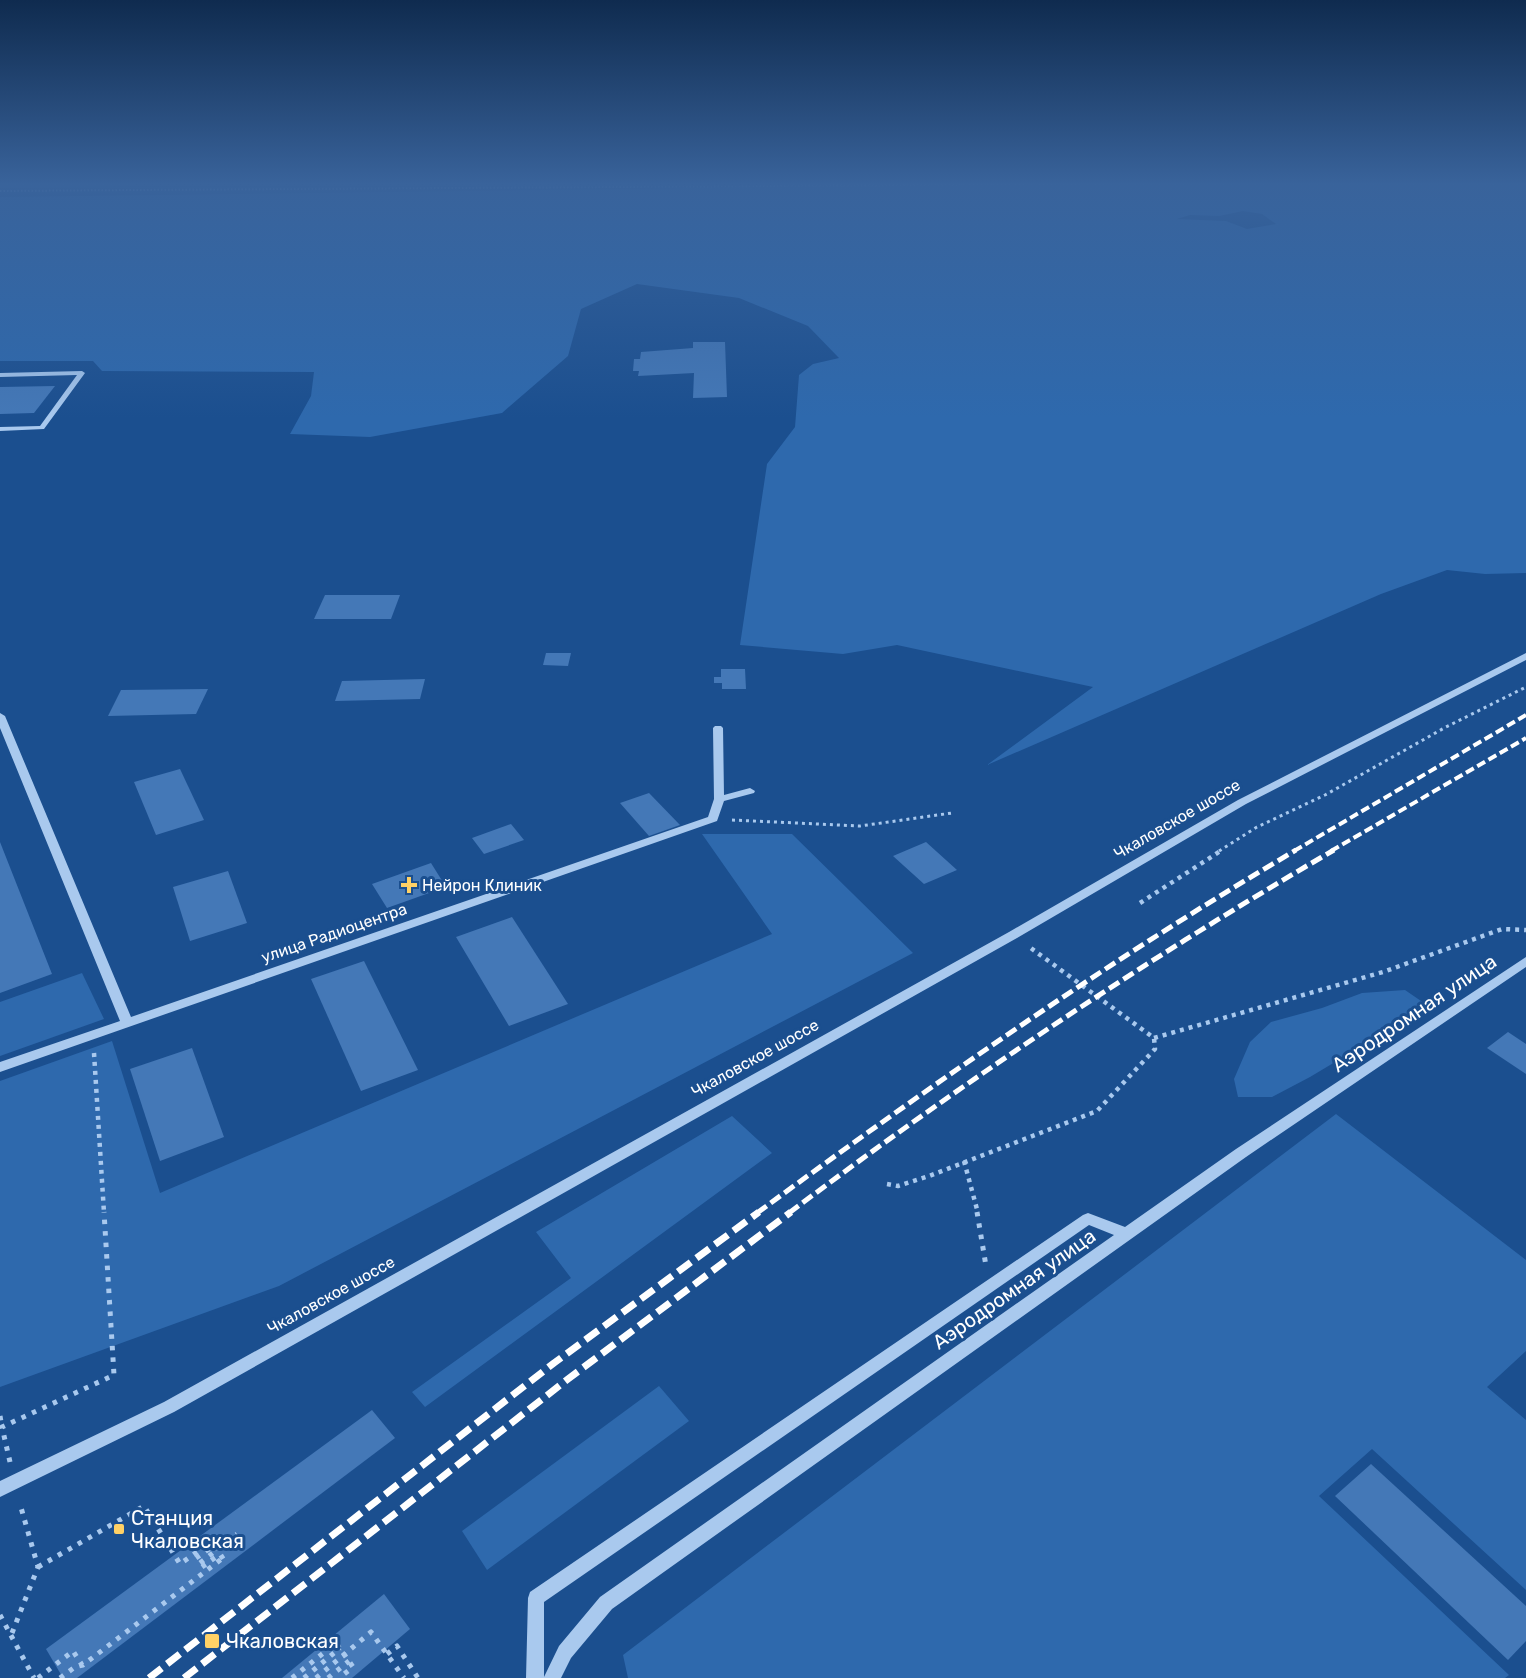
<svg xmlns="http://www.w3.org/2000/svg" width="1526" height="1678" viewBox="0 0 1526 1678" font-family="Rubik,sans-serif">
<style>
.green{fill:#2e69ad;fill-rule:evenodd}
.building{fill:#4478b7}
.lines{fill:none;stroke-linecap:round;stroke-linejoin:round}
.path-far3{stroke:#a9c9ee;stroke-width:2;stroke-dasharray:1.5 2;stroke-linecap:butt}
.path-far2{stroke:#a9c9ee;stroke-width:3;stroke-dasharray:3 4;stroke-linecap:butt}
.path-far1{stroke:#a9c9ee;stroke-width:4.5;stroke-dasharray:4 5;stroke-linecap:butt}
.path{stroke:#a9c9ee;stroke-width:5;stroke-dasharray:4.5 7;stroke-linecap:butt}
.minor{fill:#a9c9ee;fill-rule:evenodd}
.rail-far2{stroke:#fff;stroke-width:4;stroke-dasharray:9 4;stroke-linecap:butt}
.rail-far1{stroke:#fff;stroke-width:5;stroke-dasharray:12 5;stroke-linecap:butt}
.rail{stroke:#fff;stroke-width:7;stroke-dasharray:16 7;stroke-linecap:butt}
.poi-dot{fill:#ffd166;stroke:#1b4f8f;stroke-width:2}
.labels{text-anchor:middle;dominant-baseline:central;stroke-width:6;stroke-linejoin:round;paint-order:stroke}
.street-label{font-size:16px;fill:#fff;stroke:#1b4f8f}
.poi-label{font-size:16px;fill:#fff;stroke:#1b4f8f;text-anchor:start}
.near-street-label{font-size:20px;fill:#fff;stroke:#1b4f8f}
.near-poi-label{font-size:20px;fill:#fff;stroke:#1b4f8f;text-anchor:start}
</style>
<rect width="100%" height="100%" fill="#1b4f8f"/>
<g class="green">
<path d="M 0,183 L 126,183 L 141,186 L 0,188 Z"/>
<path d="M 814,183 L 1526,183 L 1526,573 L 1485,574 L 1447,570 L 1381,594 L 987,765 L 1093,687 L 897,645 L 843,654 L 740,645 L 767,464 L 795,427 L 799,375 L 813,364 L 839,358 L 808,326 L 739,298 L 637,284 L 581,309 L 568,356 L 502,413 L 370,437 L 290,434 L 311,396 L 314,372 L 102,371 L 93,361 L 0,361 L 0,197 L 694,188 ZM 1243,211 L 1262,214 L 1276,224 L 1247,229 L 1226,221 L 1177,219 L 1190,215 L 1219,216 Z"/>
<path d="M 702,834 L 792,834 L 913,953 L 279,1286 L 0,1387 L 0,1081 L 112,1041 L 160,1193 L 772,934 Z"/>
<path d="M 82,973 L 104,1019 L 0,1056 L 0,1002 Z"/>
<path d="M 1405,990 L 1424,1003 L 1392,1028 L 1310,1077 L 1272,1097 L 1238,1097 L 1234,1079 L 1250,1042 L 1271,1022 L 1322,1008 L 1362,993 Z"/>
<path d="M 1336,1114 L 1526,1260 L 1526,1351 L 1487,1387 L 1526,1420 L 1526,1590 L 1372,1449 L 1319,1496 L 1509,1675 L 1505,1678 L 628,1678 L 623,1655 Z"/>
<path d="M 732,1116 L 772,1153 L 425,1407 L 412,1392 L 571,1278 L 536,1232 Z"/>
<path d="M 659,1386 L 689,1421 L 487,1570 L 462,1531 Z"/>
</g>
<g class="building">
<path d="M 693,342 L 725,342 L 727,397 L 693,398 L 694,373 L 638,376 L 639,371 L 633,371 L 634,359 L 640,359 L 641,352 L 693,348 Z"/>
<path d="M 55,386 L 34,413 L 0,414 L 0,387 Z"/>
<path d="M 325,595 L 400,595 L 391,619 L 314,619 Z"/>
<path d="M 546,653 L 571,653 L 568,666 L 543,665 Z"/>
<path d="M 721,669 L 745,669 L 746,689 L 722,689 L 722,683 L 714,683 L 714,677 L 721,677 Z"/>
<path d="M 425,679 L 420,699 L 335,701 L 342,681 Z"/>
<path d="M 208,689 L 196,714 L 108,716 L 121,690 Z"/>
<path d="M 180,769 L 204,820 L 156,835 L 134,782 Z"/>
<path d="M 649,793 L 680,825 L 649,836 L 620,803 Z"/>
<path d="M 511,824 L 524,840 L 484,854 L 472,838 Z"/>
<path d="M 0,842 L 52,974 L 0,993 Z"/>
<path d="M 926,842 L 957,870 L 924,884 L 893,856 Z"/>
<path d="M 431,863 L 446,887 L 387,908 L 372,884 Z"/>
<path d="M 228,871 L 247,923 L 190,941 L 173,887 Z"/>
<path d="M 512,917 L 568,1004 L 509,1026 L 456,937 Z"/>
<path d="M 364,961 L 418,1070 L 361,1091 L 311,979 Z"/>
<path d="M 1508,1032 L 1526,1044 L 1526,1074 L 1487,1048 Z"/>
<path d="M 192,1048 L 224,1137 L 160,1161 L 130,1069 Z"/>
<path d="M 372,1410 L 395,1438 L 77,1678 L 63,1678 L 46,1649 Z"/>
<path d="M 1371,1464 L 1526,1606 L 1526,1641 L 1508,1660 L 1335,1496 Z"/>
<path d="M 384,1594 L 410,1629 L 352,1678 L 282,1678 Z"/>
</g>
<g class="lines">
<g class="path-far3">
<path d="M 1249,183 L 1406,183"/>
<path d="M 0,191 C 371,188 742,187 1113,183"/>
</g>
<g class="path-far2">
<path d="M 732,820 L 860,826 L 952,813"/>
<path d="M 1219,851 L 1257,827 L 1325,795 L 1446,727 L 1526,687"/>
</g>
<g class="path-far1">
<path d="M 1140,903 L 1222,850"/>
<path d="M 1154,1038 L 1383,972 L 1502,929 L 1526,930"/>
<path d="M 94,1053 L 104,1213"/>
<path d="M 964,1161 L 978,1213"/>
<path d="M 887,1184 L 898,1186 L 929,1176 L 1097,1111 L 1155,1049 L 1154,1038 L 1028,946"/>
</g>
<g class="path">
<path d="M 977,1212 L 986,1266"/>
<path d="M 0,1416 L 2,1427"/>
<path d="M 10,1462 L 2,1427 L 114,1375 L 104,1212"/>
<path d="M 196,1558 L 212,1547"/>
<path d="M 200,1563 L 237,1534"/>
<path d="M 38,1567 L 144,1506 L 180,1564 L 207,1545 L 217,1549 L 225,1562"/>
<path d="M 202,1567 L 220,1554"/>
<path d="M 0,1615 L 34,1678"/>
<path d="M 12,1633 L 38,1567 L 20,1504"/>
<path d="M 387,1654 L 397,1646 L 418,1678"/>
<path d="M 38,1678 L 73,1651 L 82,1665"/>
<path d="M 60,1678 L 75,1667 L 83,1665 L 223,1558"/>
<path d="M 292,1678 L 336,1643 L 353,1667 L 339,1678"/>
<path d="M 304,1678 L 340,1648"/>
<path d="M 316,1678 L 371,1632 L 404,1678"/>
<path d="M 328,1678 L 349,1661"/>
</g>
<g class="minor">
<path d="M 82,371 L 85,373 L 44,429 L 0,431 L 0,427 L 40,426 L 77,375 L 0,377 L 0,373 Z"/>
<path d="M 1526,653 L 1526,660 L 1246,804 L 1017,938 L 174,1412 L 0,1497 L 0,1481 L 164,1402 L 1009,932 L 1238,800 Z"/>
<path d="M 0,713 L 5,716 L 131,1017 L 708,817 L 714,799 L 713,728 L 715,726 L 721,726 L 723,728 L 724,795 L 750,788 L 755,791 L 754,793 L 724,801 L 717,821 L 0,1072 L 0,1062 L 120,1021 L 0,728 Z"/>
<path d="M 1526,957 L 1526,967 L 1246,1157 L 612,1609 L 571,1658 L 561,1678 L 526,1678 L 528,1598 L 530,1592 L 1083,1215 L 1088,1213 L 1125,1227 L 1236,1149 ZM 1089,1225 L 1114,1235 L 600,1597 L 559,1646 L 544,1677 L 544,1602 Z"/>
</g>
<g class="rail-far2">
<path d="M 1294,851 L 1526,715"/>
<path d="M 1331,851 L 1526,738"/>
</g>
<g class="rail-far1">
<path d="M 757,1213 C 931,1085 1110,960 1296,850"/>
<path d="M 789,1213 C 963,1082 1145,960 1334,850"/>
</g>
<g class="rail">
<path d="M 149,1678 L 554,1363 L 759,1212"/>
<path d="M 184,1678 L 568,1379 L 791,1212"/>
</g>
</g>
<linearGradient id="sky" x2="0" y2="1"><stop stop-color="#0f2b4f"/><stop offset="0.44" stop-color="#39639b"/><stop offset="1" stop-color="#39639b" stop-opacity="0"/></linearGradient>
<rect width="1526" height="418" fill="url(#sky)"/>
<g class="poi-dot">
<path d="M406 876h6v6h6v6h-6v6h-6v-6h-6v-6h6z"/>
<rect x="113" y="1523" width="12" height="12" rx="3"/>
<rect x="204" y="1633" width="16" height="16" rx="3"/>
</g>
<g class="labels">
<g class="street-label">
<text transform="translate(1177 819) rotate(-30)">Чкаловское шоссе</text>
<text transform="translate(334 933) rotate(-19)">улица Радиоцентра</text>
<text transform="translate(755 1058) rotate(-29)">Чкаловское шоссе</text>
<text transform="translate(331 1295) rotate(-29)">Чкаловское шоссе</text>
</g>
<g class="poi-label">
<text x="422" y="885">Нейрон Клиник</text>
</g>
<g class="near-street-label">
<text transform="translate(1414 1013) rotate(-34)">Аэродромная улица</text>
<text transform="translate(1014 1289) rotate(-35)">Аэродромная улица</text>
</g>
<g class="near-poi-label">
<text x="131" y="1518">Станция<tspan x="131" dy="23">Чкаловская</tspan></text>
<text x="226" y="1641">Чкаловская</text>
</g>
</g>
</svg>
